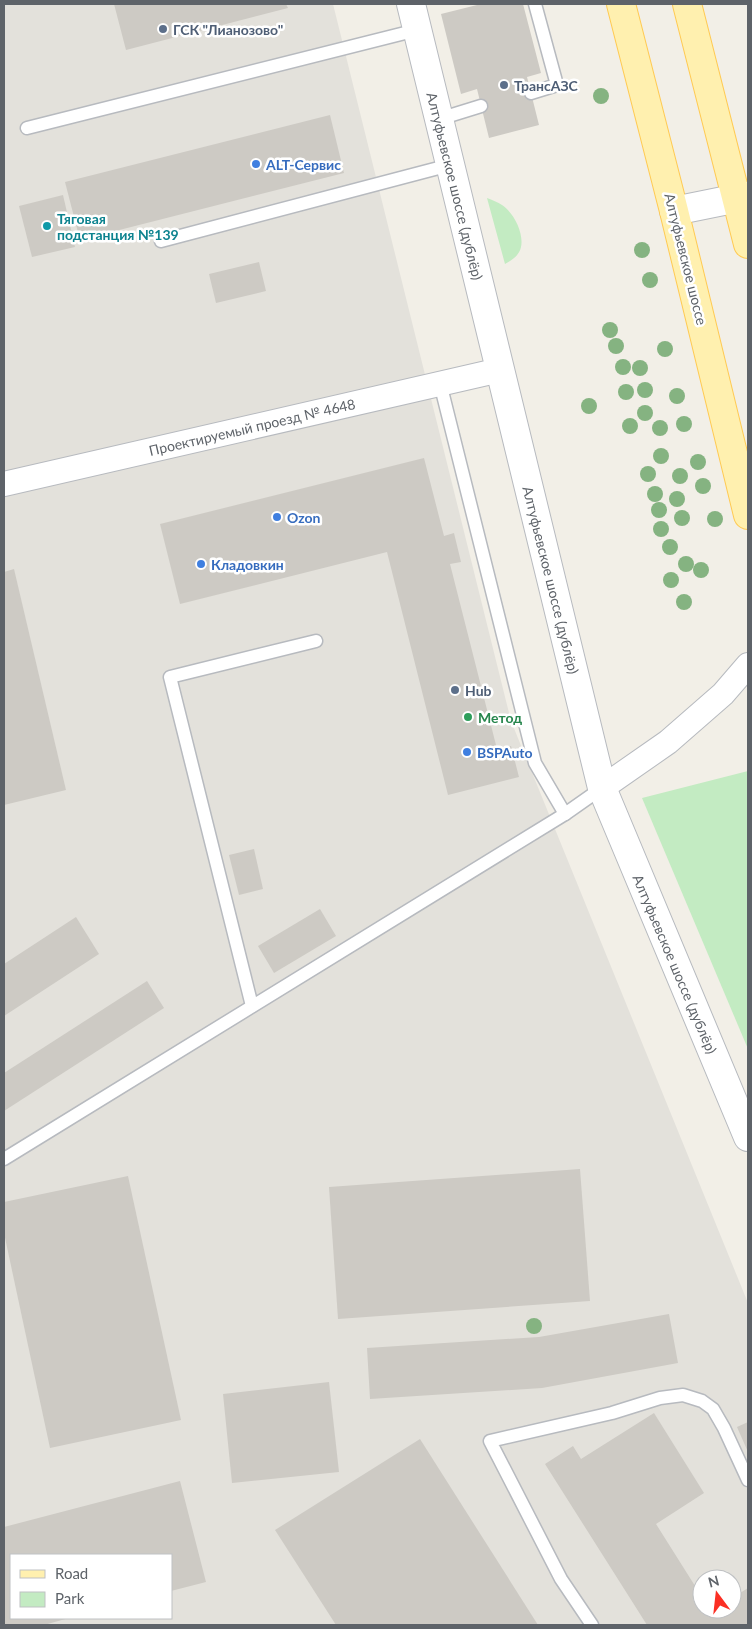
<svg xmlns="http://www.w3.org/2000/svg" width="752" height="1629" viewBox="0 0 752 1629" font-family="Lato,sans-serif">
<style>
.industrial{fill:#e3e1db;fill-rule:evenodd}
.green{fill:#c3ebc2}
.building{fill:#cdcac4}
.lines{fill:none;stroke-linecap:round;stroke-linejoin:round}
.service-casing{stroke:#b7babf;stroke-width:15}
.minor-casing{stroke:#b7babf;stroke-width:26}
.tertiary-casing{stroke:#b7babf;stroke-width:30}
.primary-casing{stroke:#ffca53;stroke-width:30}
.service{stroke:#fff;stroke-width:12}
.minor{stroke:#fff;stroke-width:24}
.tertiary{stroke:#fff;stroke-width:28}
.primary{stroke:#fff0af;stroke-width:28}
.tree{fill:#85b381}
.service-dot{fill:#5c6f8a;stroke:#fff;stroke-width:2}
.shop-dot{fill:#3f7fe0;stroke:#fff;stroke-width:2}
.culture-dot{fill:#0f9aa8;stroke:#fff;stroke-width:2}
.leisure-dot{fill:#2e9e5b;stroke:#fff;stroke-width:2}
.labels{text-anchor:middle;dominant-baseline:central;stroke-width:5;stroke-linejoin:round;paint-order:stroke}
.service-label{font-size:14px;font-weight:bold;fill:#4e5e75;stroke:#fff;text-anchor:start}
.shop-label{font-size:14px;font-weight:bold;fill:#366cbe;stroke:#fff;text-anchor:start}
.street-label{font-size:14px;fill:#5e6369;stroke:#fff}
.culture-label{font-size:14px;font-weight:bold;fill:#0d838f;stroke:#fff;text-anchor:start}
.leisure-label{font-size:14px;font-weight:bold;fill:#27864d;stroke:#fff;text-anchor:start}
</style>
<rect width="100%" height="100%" fill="#f2efe7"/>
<path class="industrial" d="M 4,4 L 333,4 L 511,721 L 748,1303 L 748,1625 L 4,1625 ZM 11,1555 L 171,1555 L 171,1618 L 11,1618 ZM 702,1579 L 732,1579 L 732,1609 L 702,1609 Z"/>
<g class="green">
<path d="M 487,198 C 492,200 498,202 502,205 C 514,213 524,233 521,247 C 519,256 512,260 505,264 Z"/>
<path d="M 748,771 L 748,1049 L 642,798 Z"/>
</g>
<g class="building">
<path d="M 114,4 L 286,4 L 288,8 L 126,50 Z"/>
<path d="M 481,4 L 523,4 L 541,73 L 527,77 L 539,125 L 489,138 L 477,89 L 461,94 L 441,14 Z"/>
<path d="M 330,115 L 344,173 L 80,240 L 65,182 Z"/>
<path d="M 63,195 L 75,247 L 32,257 L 19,206 Z"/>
<path d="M 259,262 L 266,291 L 216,303 L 209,274 Z"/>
<path d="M 424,458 L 444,536 L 454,533 L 461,562 L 450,564 L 497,749 L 511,746 L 519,777 L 448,795 L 387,552 L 180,604 L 160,524 Z"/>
<path d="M 14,569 L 66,790 L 4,805 L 4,572 Z"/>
<path d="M 254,849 L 263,889 L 239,895 L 229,855 Z"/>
<path d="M 320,909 L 336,936 L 274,973 L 258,946 Z"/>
<path d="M 76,917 L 99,954 L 4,1016 L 4,964 Z"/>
<path d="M 147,981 L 164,1008 L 4,1111 L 4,1073 Z"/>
<path d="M 580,1169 L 590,1301 L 338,1319 L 329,1187 Z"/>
<path d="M 128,1176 L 181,1420 L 50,1448 L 4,1233 L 4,1202 Z"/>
<path d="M 669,1314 L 678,1363 L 542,1388 L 370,1399 L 367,1348 L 539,1337 Z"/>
<path d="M 329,1382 L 339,1472 L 232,1483 L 223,1394 Z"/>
<path d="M 654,1413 L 704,1493 L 656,1524 L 702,1597 L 702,1609 L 710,1609 L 711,1611 L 715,1609 L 732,1609 L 732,1598 L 748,1588 L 748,1625 L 647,1625 L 545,1464 L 573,1446 L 581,1459 Z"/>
<path d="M 748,1422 L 748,1452 L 737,1427 Z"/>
<path d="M 420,1439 L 538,1625 L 336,1625 L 275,1530 Z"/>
<path d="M 180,1481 L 206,1582 L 171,1591 L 171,1555 L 11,1555 L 11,1618 L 69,1618 L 44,1625 L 4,1625 L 4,1527 Z"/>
</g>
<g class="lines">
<g class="service-casing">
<g id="service">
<path d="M 531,93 L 557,85 L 535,4"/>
<path d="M 439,119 L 481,106"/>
<path d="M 27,128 L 417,30"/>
<path d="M 161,241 L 450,165"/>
<path d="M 440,383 L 535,763 L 565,814"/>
<path d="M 252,1006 L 170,677 L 316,641"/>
<path d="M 4,1159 L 565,814 L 602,788"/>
<path d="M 592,1625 L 561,1579 L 490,1441 L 612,1413 L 660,1398 L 683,1395 L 702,1401 L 713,1409 L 724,1428 L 748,1480"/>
</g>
</g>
<g class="minor-casing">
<g id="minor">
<path d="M 4,484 L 500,370"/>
<path d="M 602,788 L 668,742 L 723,694 L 748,665"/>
</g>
</g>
<g class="tertiary-casing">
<g id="tertiary">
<path d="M 411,4 L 602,788 L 748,1137"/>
<path d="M 674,211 L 748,196"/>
</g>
</g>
<g class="primary-casing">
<g id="primary">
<path d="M 621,4 L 674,211 L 748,515"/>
<path d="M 687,4 L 748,244"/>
</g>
</g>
<use href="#service" class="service"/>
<use href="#minor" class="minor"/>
<use href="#tertiary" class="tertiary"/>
<use href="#primary" class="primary"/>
</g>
<g class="tree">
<circle cx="601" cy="96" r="8"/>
<circle cx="642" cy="250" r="8"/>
<circle cx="650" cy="280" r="8"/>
<circle cx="610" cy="330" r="8"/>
<circle cx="616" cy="346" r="8"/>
<circle cx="665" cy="349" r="8"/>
<circle cx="623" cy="367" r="8"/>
<circle cx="640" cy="368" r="8"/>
<circle cx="645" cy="390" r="8"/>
<circle cx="626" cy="392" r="8"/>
<circle cx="677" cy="396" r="8"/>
<circle cx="589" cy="406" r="8"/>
<circle cx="645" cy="413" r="8"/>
<circle cx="684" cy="424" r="8"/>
<circle cx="630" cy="426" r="8"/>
<circle cx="660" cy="428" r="8"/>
<circle cx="661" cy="456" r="8"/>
<circle cx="698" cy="462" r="8"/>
<circle cx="648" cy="474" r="8"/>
<circle cx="680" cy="476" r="8"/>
<circle cx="703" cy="486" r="8"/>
<circle cx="655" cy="494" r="8"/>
<circle cx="677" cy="499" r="8"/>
<circle cx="659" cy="510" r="8"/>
<circle cx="682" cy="518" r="8"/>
<circle cx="715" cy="519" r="8"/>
<circle cx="661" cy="529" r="8"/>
<circle cx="670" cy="547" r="8"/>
<circle cx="686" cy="564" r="8"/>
<circle cx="701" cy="570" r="8"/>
<circle cx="671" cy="580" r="8"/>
<circle cx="684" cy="602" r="8"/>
<circle cx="534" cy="1326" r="8"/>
</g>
<g class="service-dot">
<circle cx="163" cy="29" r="5"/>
<circle cx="504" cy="85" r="5"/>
<circle cx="455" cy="690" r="5"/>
</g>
<g class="shop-dot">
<circle cx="256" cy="164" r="5"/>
<circle cx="277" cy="517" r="5"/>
<circle cx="201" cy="564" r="5"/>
<circle cx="467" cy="752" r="5"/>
</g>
<circle class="culture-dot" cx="47" cy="226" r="5"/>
<circle class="leisure-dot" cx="468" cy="717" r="5"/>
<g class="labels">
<g class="service-label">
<text x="173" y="29">ГСК "Лианозово"</text>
<text x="514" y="85">ТрансАЗС</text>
<text x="465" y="690">Hub</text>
</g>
<g class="shop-label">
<text x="266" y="164">ALT-Сервис</text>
<text x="287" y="517">Ozon</text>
<text x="211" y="564">Кладовкин</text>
<text x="477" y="752">BSPAuto</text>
</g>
<g class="street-label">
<text transform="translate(455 186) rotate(76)">Алтуфьевское шоссе (дублёр)</text>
<text transform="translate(686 259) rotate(76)">Алтуфьевское шоссе</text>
<text transform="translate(252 427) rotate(-13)">Проектируемый проезд № 4648</text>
<text transform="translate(551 580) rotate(76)">Алтуфьевское шоссе (дублёр)</text>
<text transform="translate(675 964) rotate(67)">Алтуфьевское шоссе (дублёр)</text>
</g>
<g class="culture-label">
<text x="57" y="218">Тяговая<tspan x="57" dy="16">подстанция №139</tspan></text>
</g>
<g class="leisure-label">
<text x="478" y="717">Метод</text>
</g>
</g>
<rect width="752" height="1629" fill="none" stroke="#5e6369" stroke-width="10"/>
<rect x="10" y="1554" width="162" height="65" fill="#ffffff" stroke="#bfc1c3"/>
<rect x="20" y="1570" width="25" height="8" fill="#fff0af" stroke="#bfc1c3"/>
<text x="55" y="1579" font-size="15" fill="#5e6369">Road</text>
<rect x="20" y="1592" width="25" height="15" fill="#c3ebc2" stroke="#bfc1c3"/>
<text x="55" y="1604" font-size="15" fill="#5e6369">Park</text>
<g transform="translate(717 1594) rotate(345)"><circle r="24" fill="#ffffff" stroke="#bfc1c3"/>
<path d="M0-4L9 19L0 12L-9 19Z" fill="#fb2f24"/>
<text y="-8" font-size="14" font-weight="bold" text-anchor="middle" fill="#5e6369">N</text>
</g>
</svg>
